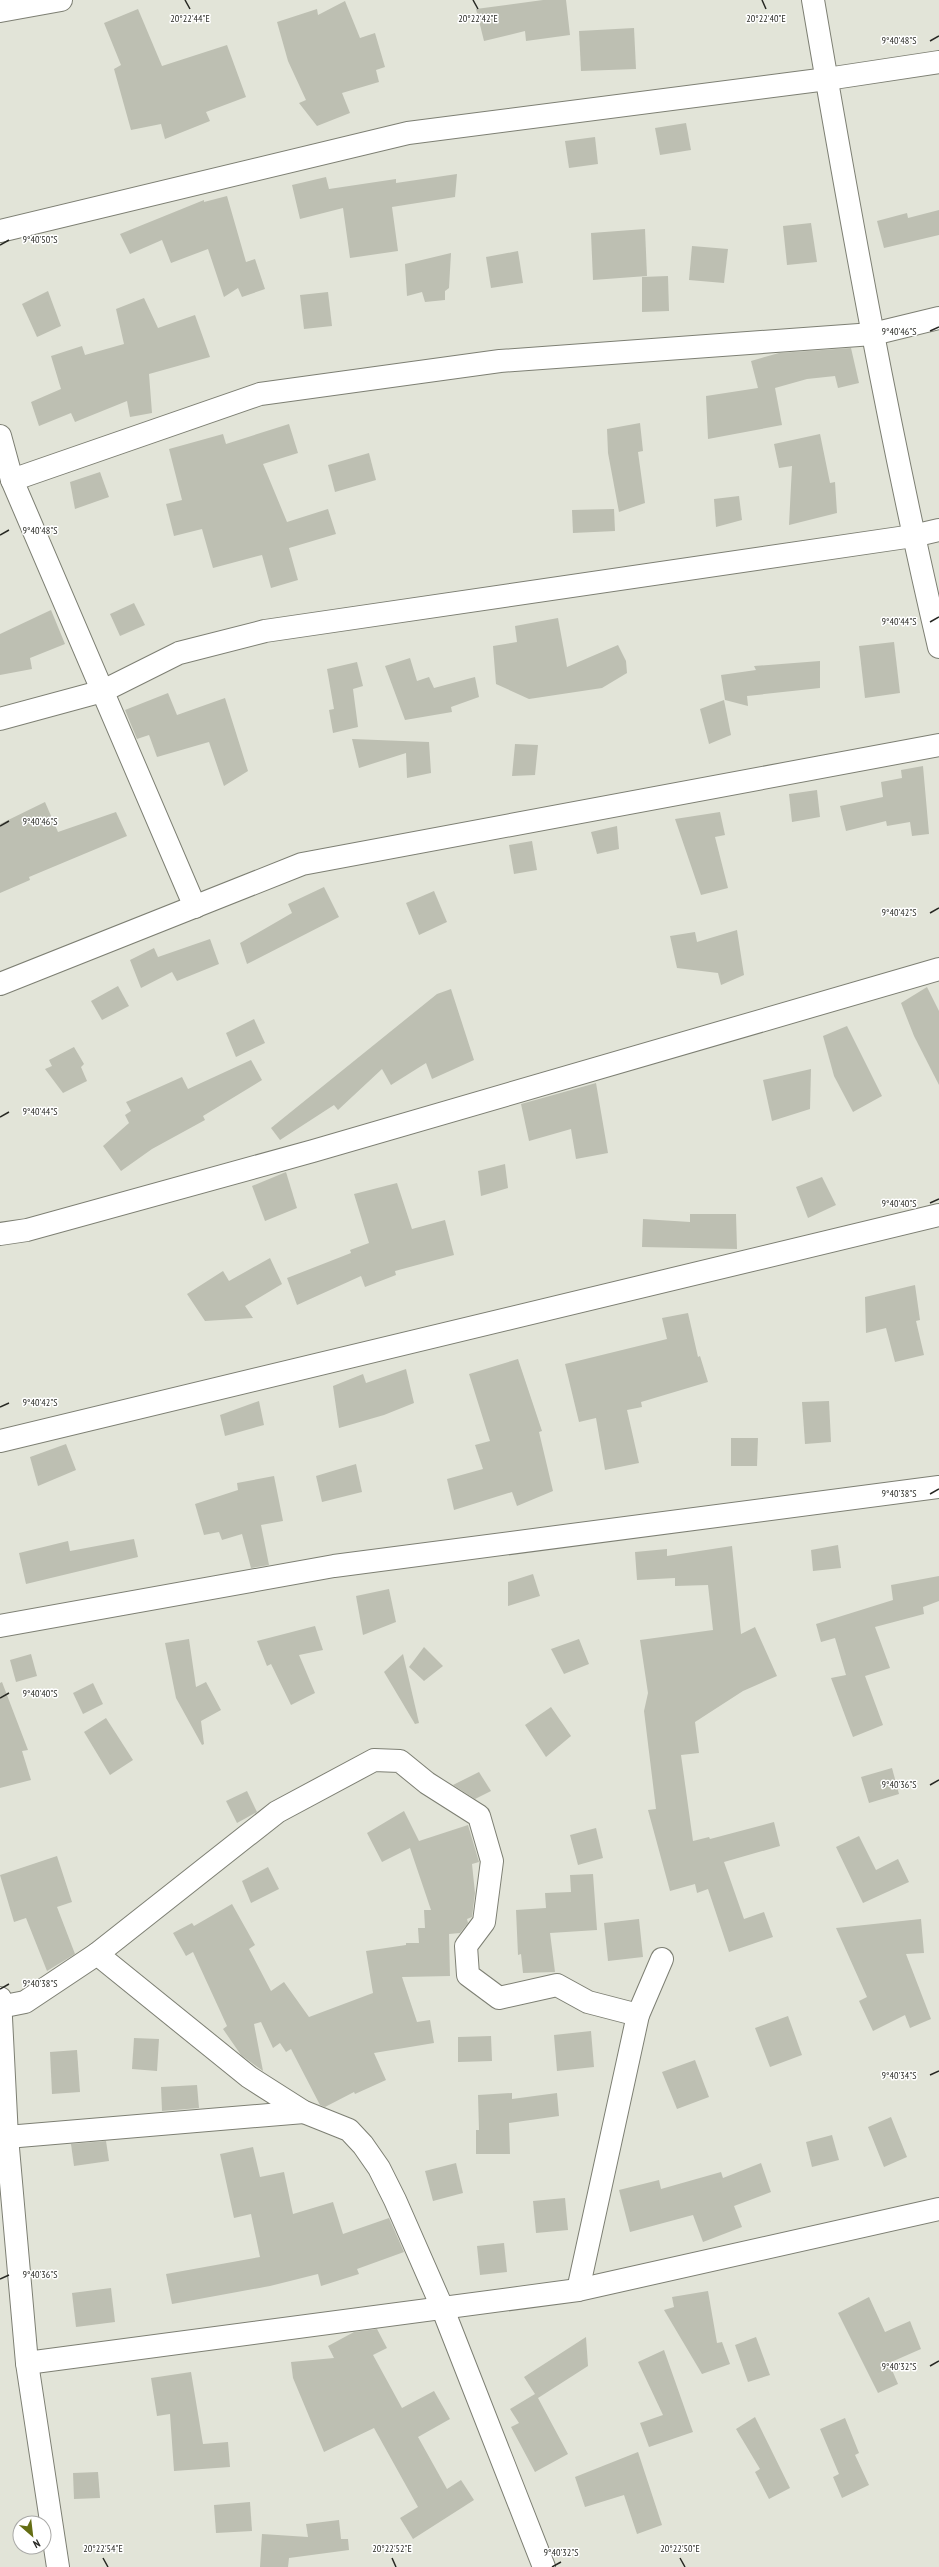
<svg xmlns="http://www.w3.org/2000/svg" width="939" height="2567" viewBox="0 0 939 2567" font-family="'PT Sans Narrow',sans-serif">
<style>
.building{fill:#bdbfb2}
.lines{fill:none;stroke-linecap:round;stroke-linejoin:round}
.minor-casing{stroke:#7d7f73;stroke-width:24}
.minor{stroke:#fff;stroke-width:22}
.ticks{fill:none;stroke:#272823;stroke-width:1.5}
.ticks-label{font-size:10px;text-anchor:middle;fill:#272823;stroke:#fff;stroke-width:3;stroke-linejoin:round;paint-order:stroke}
</style>
<rect width="100%" height="100%" fill="#e2e4d8"/>
<g class="building">
<path d="M 543,0 L 566,0 L 570,35 L 526,41 L 525,31 L 484,41 L 476,9 Z"/>
<path d="M 345,1 L 360,38 L 375,33 L 385,67 L 376,70 L 379,82 L 342,93 L 350,113 L 317,126 L 299,103 L 306,100 L 288,61 L 277,22 L 317,9 L 318,15 Z"/>
<path d="M 138,9 L 162,66 L 227,45 L 246,97 L 206,112 L 210,121 L 165,139 L 161,124 L 131,130 L 114,69 L 121,65 L 104,23 Z"/>
<path d="M 634,28 L 636,69 L 581,71 L 579,31 Z"/>
<path d="M 686,123 L 691,150 L 660,155 L 655,128 Z"/>
<path d="M 595,137 L 598,164 L 569,168 L 565,141 Z"/>
<path d="M 457,174 L 455,197 L 392,207 L 398,251 L 350,258 L 343,208 L 300,219 L 292,185 L 326,177 L 329,189 L 396,179 L 396,183 Z"/>
<path d="M 227,196 L 246,262 L 255,259 L 265,289 L 242,297 L 238,288 L 224,297 L 208,249 L 171,263 L 162,240 L 130,254 L 120,234 L 204,200 L 204,202 Z"/>
<path d="M 939,210 L 939,235 L 884,248 L 877,221 L 907,213 L 908,218 Z"/>
<path d="M 811,223 L 817,262 L 787,265 L 783,226 Z"/>
<path d="M 645,229 L 647,276 L 593,280 L 591,233 Z"/>
<path d="M 692,246 L 728,249 L 724,283 L 689,280 Z"/>
<path d="M 518,251 L 523,283 L 491,288 L 486,257 Z"/>
<path d="M 451,253 L 449,288 L 445,291 L 445,300 L 425,302 L 422,292 L 407,296 L 405,264 Z"/>
<path d="M 668,276 L 669,311 L 642,312 L 642,277 Z"/>
<path d="M 48,291 L 61,326 L 37,337 L 22,304 Z"/>
<path d="M 328,292 L 332,326 L 304,329 L 300,295 Z"/>
<path d="M 144,298 L 158,328 L 195,315 L 210,357 L 149,374 L 152,413 L 130,417 L 127,401 L 75,422 L 71,413 L 39,426 L 31,402 L 61,389 L 51,356 L 82,346 L 85,355 L 124,344 L 116,309 Z"/>
<path d="M 851,348 L 859,383 L 838,388 L 835,376 L 807,379 L 775,388 L 782,425 L 708,439 L 706,396 L 758,388 L 751,361 L 779,353 Z"/>
<path d="M 640,423 L 643,451 L 638,452 L 645,503 L 619,512 L 608,453 L 607,429 Z"/>
<path d="M 289,424 L 298,453 L 263,464 L 287,522 L 328,509 L 336,534 L 289,548 L 298,580 L 271,588 L 262,555 L 213,568 L 202,529 L 174,536 L 166,504 L 182,500 L 169,449 L 223,434 L 226,444 Z"/>
<path d="M 820,434 L 830,483 L 835,482 L 837,513 L 789,525 L 792,466 L 779,468 L 774,444 Z"/>
<path d="M 369,453 L 376,480 L 335,492 L 328,465 Z"/>
<path d="M 100,472 L 109,497 L 75,509 L 70,482 Z"/>
<path d="M 739,496 L 742,520 L 716,527 L 714,499 Z"/>
<path d="M 614,509 L 615,531 L 573,533 L 572,510 Z"/>
<path d="M 134,603 L 145,625 L 120,636 L 110,614 Z"/>
<path d="M 51,610 L 65,644 L 30,658 L 32,669 L 0,675 L 0,634 Z"/>
<path d="M 558,618 L 567,667 L 618,645 L 626,661 L 627,673 L 602,688 L 529,699 L 496,684 L 493,646 L 517,642 L 515,626 Z"/>
<path d="M 894,642 L 900,693 L 865,698 L 859,646 Z"/>
<path d="M 410,658 L 417,681 L 429,677 L 434,688 L 475,677 L 479,697 L 451,707 L 452,712 L 405,720 L 385,666 Z"/>
<path d="M 820,661 L 820,688 L 747,696 L 748,706 L 725,700 L 721,675 L 756,670 L 754,666 Z"/>
<path d="M 357,662 L 363,686 L 353,689 L 358,727 L 333,733 L 329,710 L 334,709 L 327,669 Z"/>
<path d="M 168,693 L 177,715 L 225,698 L 248,771 L 224,786 L 209,742 L 157,757 L 149,735 L 137,739 L 125,710 Z"/>
<path d="M 724,700 L 731,735 L 709,744 L 700,709 Z"/>
<path d="M 352,739 L 429,742 L 431,773 L 407,778 L 406,753 L 359,768 Z"/>
<path d="M 515,744 L 538,745 L 535,775 L 512,776 Z"/>
<path d="M 923,766 L 929,834 L 912,836 L 910,822 L 887,826 L 886,821 L 846,831 L 840,806 L 883,797 L 881,782 L 902,778 L 901,770 Z"/>
<path d="M 817,790 L 820,817 L 792,822 L 789,794 Z"/>
<path d="M 45,802 L 58,832 L 116,812 L 127,836 L 29,877 L 30,880 L 0,893 L 0,824 Z"/>
<path d="M 720,812 L 725,835 L 715,837 L 728,888 L 701,895 L 675,819 Z"/>
<path d="M 617,826 L 619,849 L 597,854 L 591,832 Z"/>
<path d="M 532,841 L 537,870 L 514,874 L 509,845 Z"/>
<path d="M 324,887 L 339,917 L 247,964 L 240,943 L 292,913 L 288,904 Z"/>
<path d="M 434,891 L 447,922 L 419,935 L 406,903 Z"/>
<path d="M 737,930 L 744,975 L 721,985 L 718,973 L 677,968 L 670,936 L 695,932 L 697,942 Z"/>
<path d="M 210,939 L 219,964 L 177,981 L 172,972 L 141,988 L 130,960 L 154,948 L 158,957 Z"/>
<path d="M 118,986 L 129,1006 L 102,1020 L 91,1001 Z"/>
<path d="M 927,987 L 939,1011 L 939,1085 L 914,1036 L 901,1003 Z"/>
<path d="M 451,989 L 474,1060 L 432,1079 L 426,1063 L 391,1085 L 382,1069 L 338,1110 L 334,1105 L 280,1140 L 271,1128 L 437,994 Z"/>
<path d="M 254,1019 L 265,1043 L 236,1057 L 226,1033 Z"/>
<path d="M 847,1026 L 882,1096 L 853,1112 L 834,1076 L 823,1036 Z"/>
<path d="M 74,1047 L 84,1064 L 81,1067 L 87,1081 L 63,1093 L 45,1069 L 52,1066 L 49,1060 Z"/>
<path d="M 251,1060 L 262,1080 L 203,1116 L 205,1120 L 152,1149 L 121,1171 L 103,1146 L 129,1123 L 125,1115 L 131,1111 L 126,1102 L 182,1077 L 188,1089 Z"/>
<path d="M 811,1069 L 810,1109 L 772,1121 L 763,1080 Z"/>
<path d="M 596,1083 L 608,1153 L 576,1159 L 571,1129 L 529,1141 L 521,1104 Z"/>
<path d="M 505,1164 L 508,1188 L 481,1196 L 478,1171 Z"/>
<path d="M 286,1172 L 297,1208 L 265,1221 L 252,1186 Z"/>
<path d="M 822,1177 L 836,1205 L 808,1218 L 796,1187 Z"/>
<path d="M 397,1183 L 412,1229 L 445,1220 L 454,1255 L 395,1271 L 396,1275 L 365,1287 L 361,1276 L 297,1305 L 287,1278 L 351,1253 L 350,1250 L 369,1243 L 354,1194 Z"/>
<path d="M 690,1214 L 736,1214 L 737,1249 L 642,1247 L 643,1219 L 690,1222 Z"/>
<path d="M 270,1258 L 282,1284 L 245,1306 L 253,1318 L 205,1321 L 187,1294 L 223,1271 L 229,1281 Z"/>
<path d="M 915,1285 L 920,1320 L 916,1321 L 924,1355 L 895,1362 L 886,1328 L 866,1333 L 865,1297 Z"/>
<path d="M 688,1313 L 698,1357 L 700,1356 L 708,1382 L 641,1402 L 642,1407 L 627,1410 L 639,1463 L 605,1470 L 596,1418 L 579,1422 L 565,1364 L 667,1339 L 662,1318 Z"/>
<path d="M 518,1359 L 542,1431 L 539,1432 L 553,1491 L 517,1506 L 512,1492 L 454,1510 L 447,1479 L 483,1469 L 475,1445 L 490,1441 L 469,1374 Z"/>
<path d="M 406,1369 L 414,1403 L 384,1415 L 339,1428 L 333,1386 L 363,1374 L 366,1383 Z"/>
<path d="M 259,1401 L 264,1425 L 225,1436 L 220,1415 Z"/>
<path d="M 829,1401 L 831,1442 L 805,1444 L 802,1402 Z"/>
<path d="M 731,1438 L 758,1438 L 757,1466 L 731,1466 Z"/>
<path d="M 66,1444 L 76,1470 L 38,1486 L 30,1457 Z"/>
<path d="M 356,1464 L 362,1492 L 322,1502 L 316,1476 Z"/>
<path d="M 274,1476 L 283,1521 L 261,1525 L 269,1565 L 251,1568 L 242,1534 L 222,1540 L 219,1532 L 204,1535 L 195,1504 L 238,1490 L 237,1483 Z"/>
<path d="M 134,1539 L 138,1557 L 26,1584 L 19,1553 L 68,1541 L 70,1551 Z"/>
<path d="M 838,1545 L 841,1568 L 813,1571 L 811,1550 Z"/>
<path d="M 732,1546 L 741,1634 L 755,1627 L 777,1676 L 743,1691 L 695,1722 L 699,1753 L 681,1755 L 693,1841 L 709,1837 L 710,1839 L 774,1822 L 780,1846 L 724,1862 L 744,1919 L 764,1912 L 773,1937 L 729,1952 L 708,1889 L 697,1893 L 695,1884 L 670,1891 L 648,1810 L 656,1809 L 644,1711 L 648,1693 L 640,1640 L 713,1630 L 708,1585 L 675,1586 L 675,1578 L 637,1580 L 635,1552 L 667,1549 L 667,1556 Z"/>
<path d="M 533,1574 L 540,1596 L 508,1606 L 508,1582 Z"/>
<path d="M 939,1576 L 939,1601 L 923,1607 L 924,1614 L 875,1627 L 890,1668 L 865,1676 L 883,1725 L 853,1737 L 831,1678 L 846,1675 L 835,1638 L 821,1642 L 816,1624 L 893,1600 L 891,1585 Z"/>
<path d="M 389,1589 L 396,1622 L 363,1635 L 356,1596 Z"/>
<path d="M 315,1626 L 323,1650 L 299,1655 L 315,1693 L 291,1705 L 271,1664 L 267,1666 L 257,1641 Z"/>
<path d="M 189,1639 L 196,1687 L 206,1682 L 221,1710 L 201,1721 L 204,1744 L 202,1745 L 176,1698 L 165,1643 Z"/>
<path d="M 579,1639 L 589,1664 L 564,1674 L 551,1649 Z"/>
<path d="M 424,1647 L 443,1666 L 424,1681 L 409,1667 Z"/>
<path d="M 31,1654 L 37,1676 L 16,1682 L 10,1660 Z"/>
<path d="M 403,1654 L 419,1723 L 415,1724 L 384,1672 Z"/>
<path d="M 2,1682 L 28,1750 L 22,1751 L 31,1780 L 0,1788 L 0,1683 Z"/>
<path d="M 93,1683 L 103,1704 L 83,1714 L 73,1693 Z"/>
<path d="M 551,1707 L 571,1736 L 546,1757 L 525,1725 Z"/>
<path d="M 106,1718 L 133,1760 L 110,1775 L 84,1732 Z"/>
<path d="M 892,1768 L 899,1794 L 869,1803 L 861,1777 Z"/>
<path d="M 479,1772 L 491,1791 L 475,1799 L 453,1785 Z"/>
<path d="M 247,1791 L 257,1812 L 237,1823 L 226,1801 Z"/>
<path d="M 404,1811 L 419,1841 L 468,1825 L 479,1862 L 472,1864 L 475,1893 L 472,1917 L 467,1919 L 468,1923 L 460,1933 L 449,1934 L 450,1976 L 402,1977 L 417,2022 L 430,2020 L 434,2043 L 374,2053 L 386,2080 L 355,2094 L 354,2092 L 325,2107 L 320,2105 L 291,2049 L 286,2052 L 280,2043 L 273,2048 L 261,2022 L 254,2024 L 263,2071 L 241,2055 L 223,2029 L 227,2026 L 193,1952 L 186,1956 L 173,1933 L 192,1923 L 194,1926 L 232,1904 L 255,1945 L 249,1949 L 271,1991 L 284,1982 L 309,2017 L 373,1993 L 366,1951 L 406,1945 L 406,1943 L 419,1943 L 418,1928 L 425,1928 L 424,1910 L 431,1910 L 410,1848 L 382,1862 L 367,1833 Z"/>
<path d="M 596,1828 L 603,1858 L 578,1865 L 570,1835 Z"/>
<path d="M 859,1836 L 876,1870 L 898,1859 L 909,1882 L 863,1903 L 836,1847 Z"/>
<path d="M 57,1856 L 72,1902 L 57,1907 L 75,1954 L 47,1971 L 26,1918 L 14,1922 L 0,1875 Z"/>
<path d="M 268,1867 L 279,1889 L 251,1903 L 242,1881 Z"/>
<path d="M 593,1874 L 597,1930 L 550,1933 L 555,1972 L 523,1973 L 521,1954 L 518,1955 L 516,1910 L 546,1908 L 545,1893 L 571,1892 L 570,1875 Z"/>
<path d="M 639,1919 L 643,1957 L 608,1961 L 604,1923 Z"/>
<path d="M 921,1919 L 924,1953 L 906,1954 L 931,2019 L 910,2028 L 905,2015 L 873,2031 L 859,2001 L 867,1997 L 836,1928 Z"/>
<path d="M 788,2016 L 802,2055 L 770,2067 L 755,2028 Z"/>
<path d="M 591,2031 L 594,2067 L 557,2071 L 554,2035 Z"/>
<path d="M 491,2036 L 492,2061 L 458,2062 L 458,2037 Z"/>
<path d="M 134,2038 L 159,2039 L 157,2071 L 132,2069 Z"/>
<path d="M 77,2050 L 80,2092 L 52,2094 L 50,2052 Z"/>
<path d="M 695,2060 L 709,2097 L 677,2109 L 662,2072 Z"/>
<path d="M 197,2085 L 199,2108 L 162,2111 L 161,2087 Z"/>
<path d="M 512,2093 L 512,2099 L 557,2093 L 559,2116 L 509,2123 L 510,2154 L 476,2154 L 476,2130 L 479,2130 L 478,2095 Z"/>
<path d="M 891,2117 L 907,2157 L 884,2167 L 868,2127 Z"/>
<path d="M 832,2135 L 839,2160 L 812,2167 L 806,2142 Z"/>
<path d="M 106,2141 L 109,2161 L 74,2166 L 71,2144 Z"/>
<path d="M 253,2147 L 260,2177 L 284,2172 L 293,2214 L 333,2202 L 343,2234 L 389,2218 L 404,2252 L 357,2269 L 359,2274 L 321,2286 L 318,2274 L 270,2286 L 172,2304 L 166,2274 L 260,2257 L 251,2214 L 234,2218 L 220,2154 Z"/>
<path d="M 456,2163 L 463,2193 L 433,2201 L 425,2171 Z"/>
<path d="M 761,2163 L 771,2192 L 734,2206 L 742,2227 L 703,2242 L 693,2215 L 630,2232 L 619,2190 L 659,2180 L 661,2189 L 721,2172 L 723,2178 Z"/>
<path d="M 565,2198 L 568,2230 L 536,2233 L 533,2201 Z"/>
<path d="M 504,2243 L 507,2272 L 480,2275 L 477,2246 Z"/>
<path d="M 111,2288 L 115,2322 L 76,2327 L 72,2293 Z"/>
<path d="M 708,2291 L 717,2343 L 722,2342 L 730,2364 L 702,2374 L 664,2310 L 674,2307 L 672,2297 Z"/>
<path d="M 869,2297 L 885,2332 L 910,2321 L 921,2349 L 889,2363 L 898,2384 L 878,2393 L 838,2313 Z"/>
<path d="M 377,2329 L 387,2348 L 373,2355 L 402,2408 L 434,2391 L 450,2419 L 418,2437 L 447,2489 L 461,2480 L 474,2500 L 413,2539 L 400,2518 L 418,2507 L 374,2428 L 324,2452 L 293,2378 L 291,2362 L 334,2358 L 328,2346 L 354,2332 Z"/>
<path d="M 586,2337 L 588,2366 L 538,2398 L 568,2454 L 535,2472 L 511,2427 L 519,2423 L 510,2409 L 535,2394 L 524,2377 Z"/>
<path d="M 756,2337 L 770,2375 L 748,2382 L 735,2345 Z"/>
<path d="M 664,2350 L 693,2432 L 649,2447 L 640,2423 L 663,2415 L 638,2362 Z"/>
<path d="M 191,2372 L 203,2444 L 228,2442 L 230,2467 L 174,2471 L 170,2414 L 157,2416 L 151,2378 Z"/>
<path d="M 755,2417 L 790,2488 L 769,2499 L 755,2472 L 760,2469 L 736,2429 Z"/>
<path d="M 845,2418 L 859,2453 L 855,2455 L 869,2485 L 842,2498 L 833,2477 L 839,2474 L 820,2429 Z"/>
<path d="M 638,2452 L 662,2525 L 637,2534 L 624,2495 L 585,2507 L 575,2477 Z"/>
<path d="M 98,2472 L 100,2498 L 74,2499 L 73,2473 Z"/>
<path d="M 250,2502 L 252,2531 L 216,2533 L 214,2505 Z"/>
<path d="M 339,2520 L 341,2539 L 348,2539 L 349,2550 L 289,2558 L 288,2567 L 260,2567 L 262,2534 L 308,2537 L 306,2524 Z"/>
</g>
<g class="lines">
<g class="minor-casing">
<g id="minor">
<path d="M 813,0 C 850,217 889,433 939,647"/>
<path d="M 0,11 L 61,0"/>
<path d="M 0,231 L 408,133 L 827,79 L 939,62"/>
<path d="M 0,436 L 12,480 L 195,907"/>
<path d="M 12,480 L 260,394 L 500,361 L 873,334 L 939,318"/>
<path d="M 0,719 L 103,691 L 179,653 L 265,631 L 913,536 L 939,530"/>
<path d="M 0,984 L 302,864 L 939,745"/>
<path d="M 0,1234 L 27,1230 L 313,1151 L 939,969"/>
<path d="M 0,1441 L 939,1215"/>
<path d="M 0,1626 L 334,1566 L 939,1487"/>
<path d="M 97,1954 L 277,1812 L 374,1760 L 400,1761 L 427,1783 L 479,1816 L 492,1861 L 484,1922 L 466,1946 L 468,1975 L 499,1998 L 557,1985 L 588,2002 L 638,2015"/>
<path d="M 0,1998 L 7,2137 L 27,2363 L 58,2567"/>
<path d="M 0,2007 L 25,2002 L 97,1954 L 249,2077 L 304,2112 L 349,2130 L 363,2145 L 379,2168 L 395,2200 L 442,2307 L 544,2567"/>
<path d="M 7,2137 L 304,2112"/>
<path d="M 578,2290 L 638,2015 L 662,1959"/>
<path d="M 27,2363 L 578,2290 L 939,2209"/>
</g>
</g>
<use href="#minor" class="minor"/>
</g>
<path class="ticks" d="M 185,0 L 190,9M 473,0 L 478,9M 762,0 L 766,9M 930,41 L 939,36M 0,245 L 9,240M 930,331 L 939,327M 0,535 L 9,530M 930,622 L 939,617M 0,826 L 9,821M 930,913 L 939,908M 0,1117 L 9,1112M 930,1203 L 939,1199M 0,1407 L 9,1403M 930,1494 L 939,1489M 0,1698 L 9,1693M 930,1785 L 939,1780M 0,1989 L 9,1984M 930,2075 L 939,2071M 0,2279 L 9,2275M 930,2366 L 939,2361M 103,2558 L 108,2567M 392,2558 L 396,2567M 680,2558 L 685,2567M 552,2567 L 561,2562"/>
<g class="ticks-label">
<text x="190" y="22">20°22'44"E</text>
<text x="478" y="22">20°22'42"E</text>
<text x="766" y="22">20°22'40"E</text>
<text x="899" y="44">9°40'48"S</text>
<text x="40" y="243">9°40'50"S</text>
<text x="899" y="335">9°40'46"S</text>
<text x="40" y="534">9°40'48"S</text>
<text x="899" y="625">9°40'44"S</text>
<text x="40" y="825">9°40'46"S</text>
<text x="899" y="916">9°40'42"S</text>
<text x="40" y="1115">9°40'44"S</text>
<text x="899" y="1207">9°40'40"S</text>
<text x="40" y="1406">9°40'42"S</text>
<text x="899" y="1497">9°40'38"S</text>
<text x="40" y="1697">9°40'40"S</text>
<text x="899" y="1788">9°40'36"S</text>
<text x="40" y="1987">9°40'38"S</text>
<text x="899" y="2079">9°40'34"S</text>
<text x="40" y="2278">9°40'36"S</text>
<text x="899" y="2370">9°40'32"S</text>
<text x="103" y="2552">20°22'54"E</text>
<text x="392" y="2552">20°22'52"E</text>
<text x="680" y="2552">20°22'50"E</text>
<text x="561" y="2556">9°40'32"S</text>
</g>
<g transform="translate(32 2535) rotate(152)"><circle r="19" fill="#ffffff" stroke="#a9a9a7"/>
<path d="M0-3L7 15L0 10L-7 15Z" fill="#646d14"/>
<text y="-6" font-size="11" font-weight="bold" text-anchor="middle" fill="#272823">N</text>
</g>
</svg>
